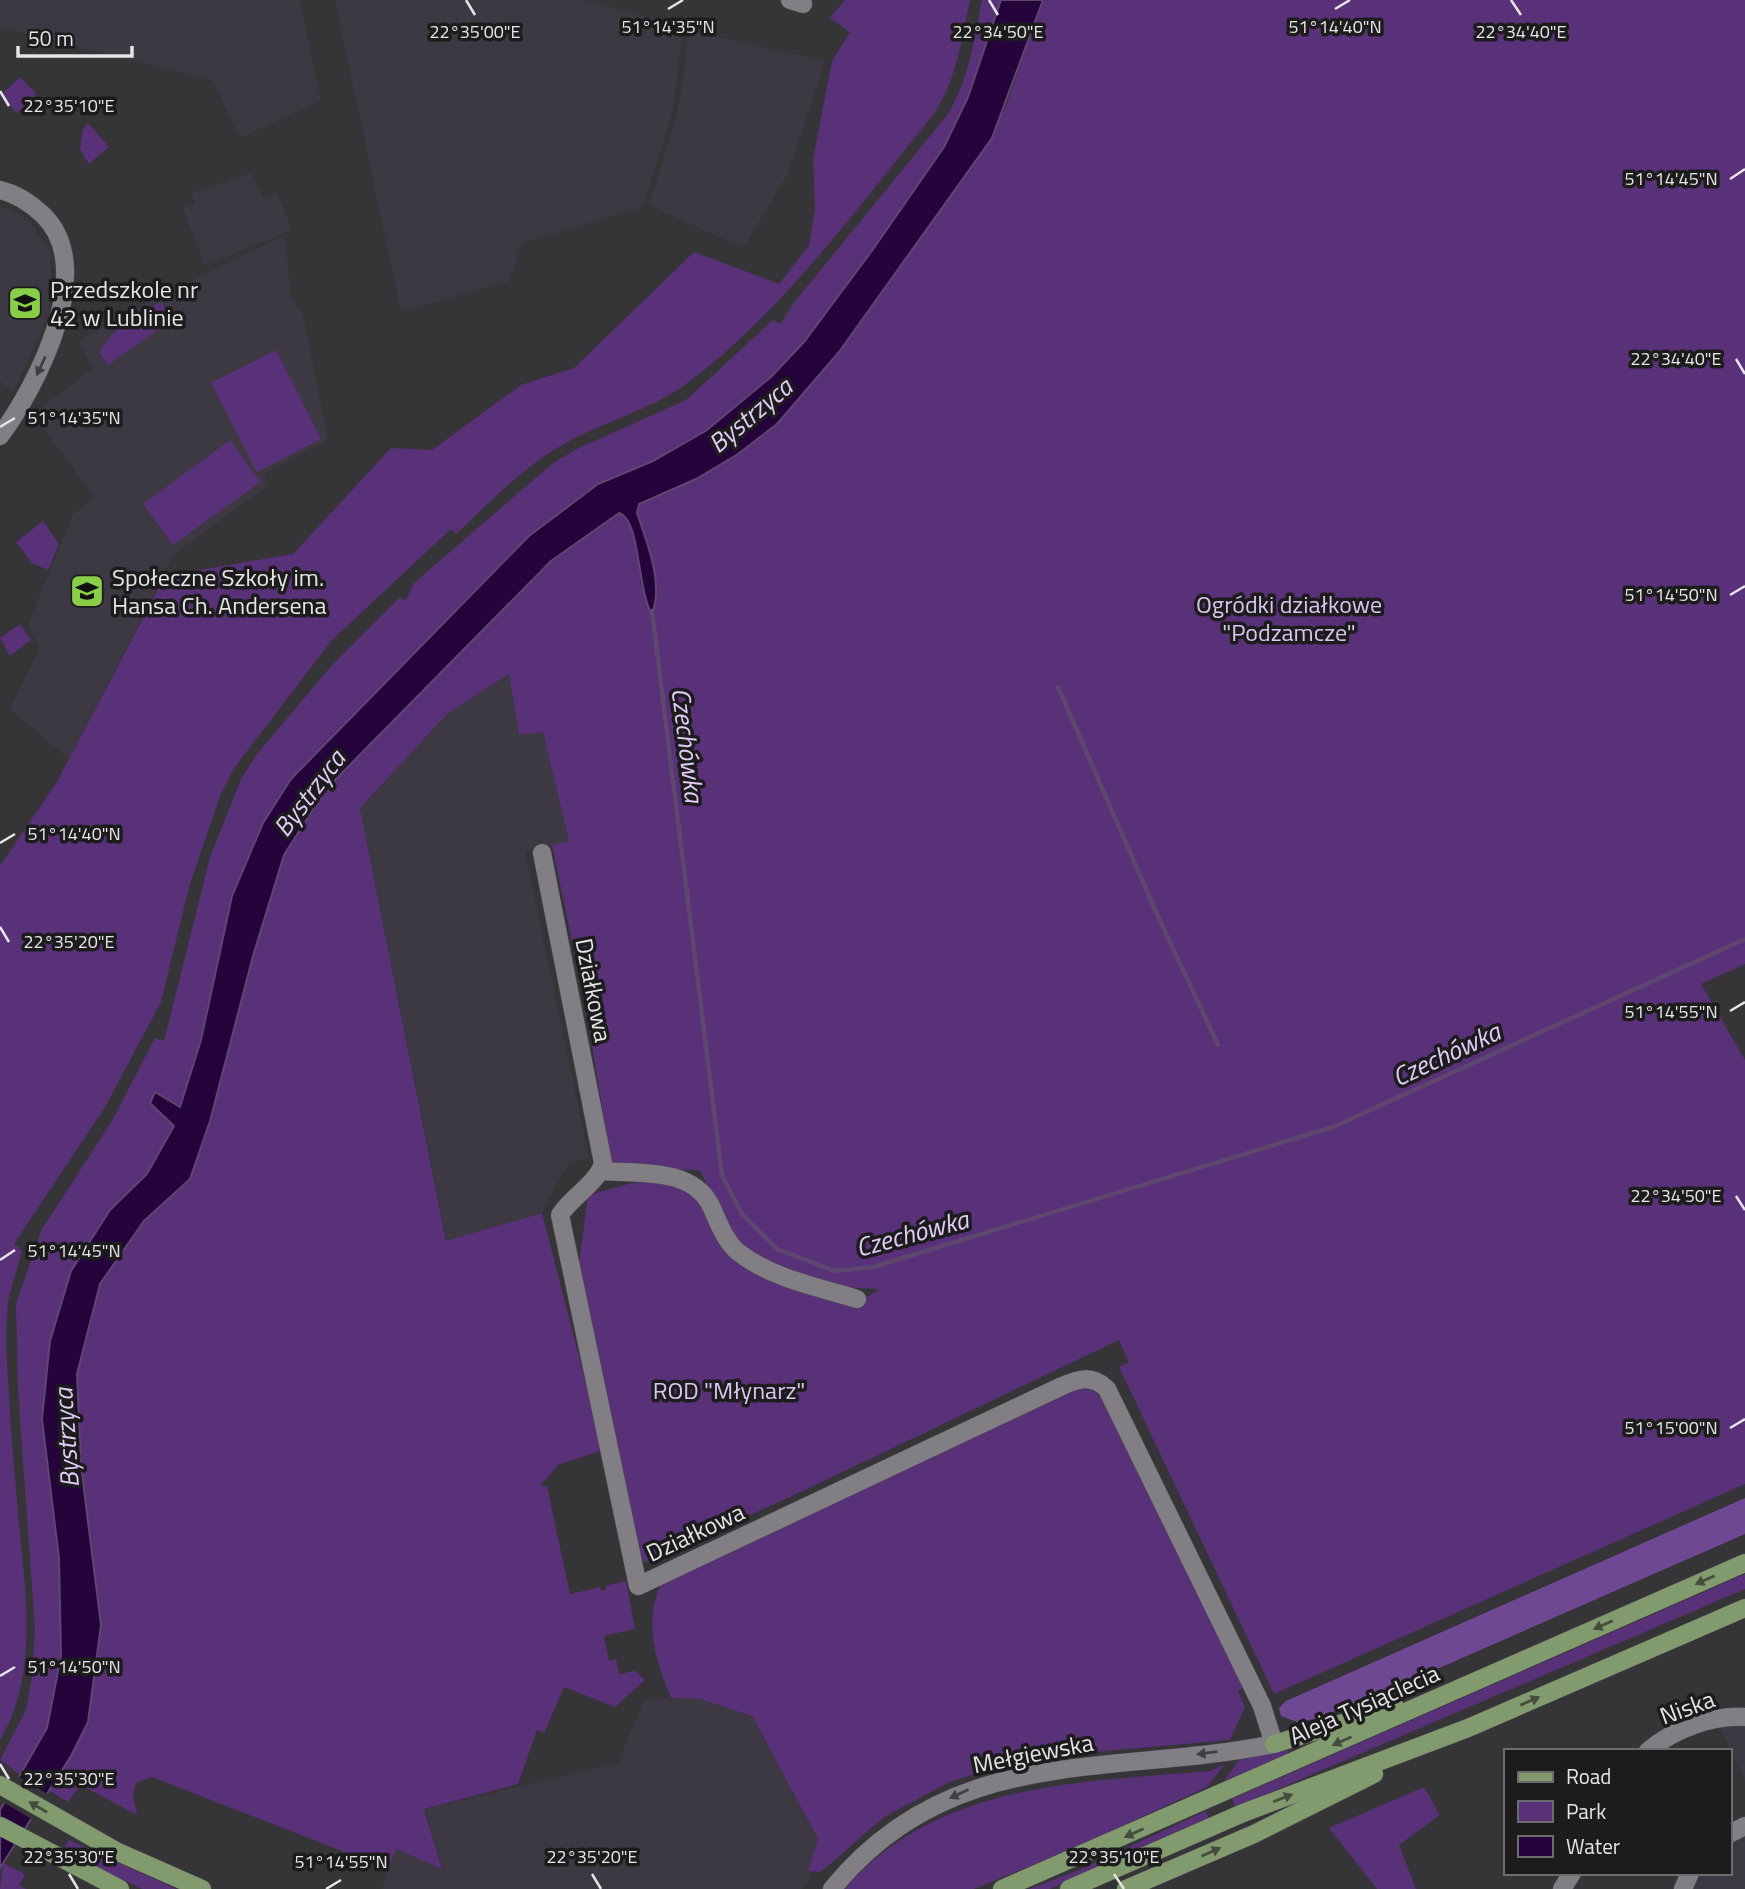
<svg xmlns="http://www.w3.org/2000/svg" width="1745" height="1889" viewBox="0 0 1745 1889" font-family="'Titillium Web',sans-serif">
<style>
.built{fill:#3d3942}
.green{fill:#583179}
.forest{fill:#6f4893}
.water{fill:#24043b;stroke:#5e476e;stroke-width:2}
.pier{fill:#353437}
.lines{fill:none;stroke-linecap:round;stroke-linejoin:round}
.stream{stroke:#5e476e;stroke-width:4.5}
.street-casing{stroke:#515053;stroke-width:19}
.secondary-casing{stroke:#515053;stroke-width:19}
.primary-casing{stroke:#515053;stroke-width:19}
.street{stroke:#817f83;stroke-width:18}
.secondary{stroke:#817f83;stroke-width:18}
.primary{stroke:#819a6e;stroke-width:18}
.oneway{fill:#403f41}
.oneway2{fill:#454e3d}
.ticks{fill:none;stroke:#e5e4e6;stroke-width:2.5}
.labels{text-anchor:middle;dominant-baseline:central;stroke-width:7;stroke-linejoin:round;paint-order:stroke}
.poi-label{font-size:24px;fill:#e5e4e6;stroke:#1d1c1d;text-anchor:start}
.park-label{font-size:24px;fill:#d9c6f0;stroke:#1d1c1d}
.street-label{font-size:24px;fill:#e5e4e6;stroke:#1d1c1d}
.water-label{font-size:26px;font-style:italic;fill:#e0ccf6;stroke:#1d1c1d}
.ticks-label{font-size:18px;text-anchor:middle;fill:#e5e4e6;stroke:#1d1c1d;stroke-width:7;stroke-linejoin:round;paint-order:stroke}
</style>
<rect width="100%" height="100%" fill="#353437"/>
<g class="built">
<path d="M 0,0 L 300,0 L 321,101 L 239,138 L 214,81 L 0,27 Z"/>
<path d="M 335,0 L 585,0 L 683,27 L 673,111 L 643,207 L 522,243 L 509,281 L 401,312 Z"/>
<path d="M 690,31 L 825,61 L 787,175 L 743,248 L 649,205 L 677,114 Z"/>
<path d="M 252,173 L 263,198 L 277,193 L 292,230 L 205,265 L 183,208 L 195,203 L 191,193 Z"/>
<path d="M 0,206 L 15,212 L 31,223 L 50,252 L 52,286 L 46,321 L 13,392 L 0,381 Z"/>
<path d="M 285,235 L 291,298 L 303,314 L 328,440 L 263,474 L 269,485 L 174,554 L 69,759 L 10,709 L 39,649 L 28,625 L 73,514 L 95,498 L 33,414 L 93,368 L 79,341 L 118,317 Z"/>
<path d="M 509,674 L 519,735 L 543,731 L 569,842 L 525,851 L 589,1158 L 569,1162 L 542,1213 L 447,1241 L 360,808 L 448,713 Z"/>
<path d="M 644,1699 L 700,1699 L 752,1716 L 818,1840 L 808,1881 L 802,1889 L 382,1889 L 395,1849 L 442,1868 L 425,1809 L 618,1763 Z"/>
<path d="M 1718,1723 L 1745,1724 L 1745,1781 Z"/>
<path d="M 1745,1833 L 1745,1889 L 1694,1889 L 1699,1873 L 1729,1873 L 1729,1842 Z"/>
</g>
<g class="green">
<path d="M 845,0 L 970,0 C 961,41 957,80 933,115 C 858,207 786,308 690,381 C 653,410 606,420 566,443 C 524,466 491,501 456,534 L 451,529 L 332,640 L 234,768 L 220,796 L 189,887 L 161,1002 L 104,1109 L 14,1244 L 22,1251 L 8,1301 L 6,1336 C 8,1391 12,1446 17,1501 C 23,1577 42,1671 0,1740 L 0,866 L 58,780 L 165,576 L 293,554 L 391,448 L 432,450 L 521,385 L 574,368 L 694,252 L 779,284 L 809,245 L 815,209 L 813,159 L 832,61 L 850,32 L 830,18 Z"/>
<path d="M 982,0 L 1001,0 L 968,97 L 944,147 L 874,248 L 804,342 L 771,377 L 707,430 L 653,461 L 598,484 L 529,536 L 291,779 L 263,823 L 180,1108 L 155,1093 L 150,1103 L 174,1125 L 147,1174 L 110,1210 L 71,1271 L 50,1340 L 42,1419 L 59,1558 L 61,1656 L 47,1728 L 22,1776 L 0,1760 L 26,1710 L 32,1675 L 35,1629 L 18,1390 L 16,1304 L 42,1229 L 112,1121 L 155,1038 L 164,1041 L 210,857 L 241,779 L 256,755 L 333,664 L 399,598 L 406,600 L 414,583 L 553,463 L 579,448 L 686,400 L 773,320 L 780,324 L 796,300 L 948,114 C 969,79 974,40 982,0 Z"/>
<path d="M 1043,0 L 1745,0 L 1745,964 L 1701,984 L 1745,1060 L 1745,1484 L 1274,1694 L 1119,1367 L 1129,1362 L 1119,1340 L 790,1497 L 645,1562 L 639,1556 L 578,1270 L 588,1196 C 621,1184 660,1174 693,1188 L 750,1266 L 849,1307 L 880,1289 L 827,1287 L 773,1269 L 731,1237 L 700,1170 L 612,1168 L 585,1003 L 552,845 L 569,841 L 543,732 L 519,735 L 509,674 L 448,713 L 360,808 L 446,1241 L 542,1213 L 603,1450 L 558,1465 L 540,1486 L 547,1486 L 570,1594 L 600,1587 L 601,1591 L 606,1590 L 606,1586 L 626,1581 L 635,1629 L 604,1636 L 609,1661 L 616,1659 L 619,1674 L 635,1671 L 645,1680 L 615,1707 L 564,1687 L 544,1733 L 537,1730 L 518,1784 L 424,1809 L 442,1869 L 396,1849 L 388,1869 L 152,1777 L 137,1782 L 133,1793 L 137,1815 L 81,1785 L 68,1802 L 50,1791 L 71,1756 L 81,1466 L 77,1374 L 100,1284 L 144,1221 L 190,1178 L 210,1121 L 253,956 L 284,855 L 326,789 L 551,561 L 619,513 C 637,519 640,571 641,588 L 648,543 L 637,513 L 639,504 L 696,479 L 738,454 L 777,424 L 1005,109 Z"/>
<path d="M 20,77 L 36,94 L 17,113 L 0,96 Z"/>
<path d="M 88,123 L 109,147 L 89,164 L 80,149 L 83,129 Z"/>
<path d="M 161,302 L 173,319 L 108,365 L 99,352 L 123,321 Z"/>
<path d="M 276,350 L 321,439 L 257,472 L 211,383 Z"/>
<path d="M 230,440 L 260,482 L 173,545 L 143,504 Z"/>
<path d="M 43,521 L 59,544 L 48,570 L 32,563 L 16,542 Z"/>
<path d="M 20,624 L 31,640 L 10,656 L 0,638 Z"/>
<path d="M 1083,1388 L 1096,1392 L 1105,1402 L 1244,1687 L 1238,1691 L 1245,1707 L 1230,1740 L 1070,1754 L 1007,1764 L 952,1781 L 884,1817 L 821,1872 L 808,1871 L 818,1839 L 752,1716 L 700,1699 L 671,1698 C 656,1663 643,1621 661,1584 L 1069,1391 Z"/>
<path d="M 1745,1574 L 1745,1589 L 1236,1807 L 1232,1799 Z"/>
<path d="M 1289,1750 L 1287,1754 L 1224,1781 L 1239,1760 Z"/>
<path d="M 1225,1764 L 1207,1787 L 1065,1852 L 974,1889 L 845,1889 C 936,1782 1082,1782 1210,1771 Z"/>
<path d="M 1424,1787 L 1440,1815 L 1399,1845 L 1416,1889 L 1377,1889 L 1329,1828 Z"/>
<path d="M 1206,1811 L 1209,1819 L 1050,1889 L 1029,1889 L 1079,1870 Z"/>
<path d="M 69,1840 L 176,1889 L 142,1889 L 63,1850 Z"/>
<path d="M 3,1863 L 25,1874 L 19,1885 L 26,1889 L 0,1889 Z"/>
</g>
<path class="forest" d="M 1745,1498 L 1745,1534 L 1398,1686 L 1315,1719 L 1297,1722 L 1281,1716 L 1279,1708 L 1286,1701 Z"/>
<path class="water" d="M 1001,0 L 1043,0 L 992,138 L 839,352 L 777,424 L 738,454 L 696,479 L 639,504 L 637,513 C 647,543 664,583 652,614 C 637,592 641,520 619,513 L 551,561 L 326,789 L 284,855 L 253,956 L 210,1121 L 190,1179 L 144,1221 L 100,1284 L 77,1374 L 81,1466 L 101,1625 L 88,1722 L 71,1756 L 0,1868 L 0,1810 L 47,1728 L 61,1656 L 59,1558 L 42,1419 L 50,1341 L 71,1271 L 110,1210 L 147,1174 L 174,1126 L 150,1103 L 155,1092 L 180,1107 L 201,1040 L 232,896 L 263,823 L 291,779 L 529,536 L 598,484 L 653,461 L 707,430 L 771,377 L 804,342 L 874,248 L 944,147 L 968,97 Z"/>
<path class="pier" d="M 18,1776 L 51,1796 L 35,1821 L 1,1801 Z"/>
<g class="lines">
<g class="stream">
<path d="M 652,611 L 722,1175 L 742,1214 L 777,1249 L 835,1271 L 873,1267 L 1333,1127 L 1745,939"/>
<path d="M 1058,687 L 1156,912 L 1218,1045"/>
</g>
<g class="street-casing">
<g id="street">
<path d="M 790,0 L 803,4"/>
<path d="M 0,190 C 17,194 29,202 42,214 C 99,267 37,386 0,436"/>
<path d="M 542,853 L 603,1163 C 598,1183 571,1197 560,1215 L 638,1586 L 1060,1387 C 1077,1379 1092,1374 1107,1389 L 1262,1706 L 1274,1744"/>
<path d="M 601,1171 C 638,1174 692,1167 711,1206 C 718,1221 724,1240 738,1252 C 771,1278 818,1287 857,1299"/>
<path d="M 1648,1751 C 1674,1729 1712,1715 1745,1717"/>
<path d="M 1729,1834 L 1745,1826"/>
<path d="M 1562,1889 L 1572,1873"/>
<path d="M 1683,1889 L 1690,1873"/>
</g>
</g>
<g class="secondary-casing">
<path id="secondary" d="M 832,1889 C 952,1742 1111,1777 1274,1744"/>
</g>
<g class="primary-casing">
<g id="primary">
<path d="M 1274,1744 L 1395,1707"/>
<path d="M 0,1785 L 118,1852 L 202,1889"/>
<path d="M 0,1826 L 120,1889"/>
<path d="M 1002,1889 L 1745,1563"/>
<path d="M 1069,1889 L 1243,1813 L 1468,1728 L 1745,1608"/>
<path d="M 1126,1889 L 1254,1834 L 1374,1774"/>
</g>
</g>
<use href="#street" class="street"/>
<use href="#secondary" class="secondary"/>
<use href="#primary" class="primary"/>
</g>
<defs><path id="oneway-solid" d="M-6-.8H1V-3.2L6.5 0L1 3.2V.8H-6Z" transform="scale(1.75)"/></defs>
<g class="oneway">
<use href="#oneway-solid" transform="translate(41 366) rotate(115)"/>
<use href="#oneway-solid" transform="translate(1207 1753) rotate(173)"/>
<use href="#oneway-solid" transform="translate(959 1794) rotate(155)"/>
</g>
<g class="oneway2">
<use href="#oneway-solid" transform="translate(1705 1580) rotate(156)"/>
<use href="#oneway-solid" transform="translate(1603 1625) rotate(156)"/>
<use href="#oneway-solid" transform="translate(1530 1701) rotate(-23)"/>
<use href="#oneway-solid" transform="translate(1342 1741) rotate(156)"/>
<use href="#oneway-solid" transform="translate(1283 1798) rotate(-21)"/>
<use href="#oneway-solid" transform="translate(38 1807) rotate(-150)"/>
<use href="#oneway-solid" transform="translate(1134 1833) rotate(156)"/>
<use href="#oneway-solid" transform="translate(1211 1852) rotate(-24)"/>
</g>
<path class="ticks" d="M 466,0 L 475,15M 989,0 L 998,15M 1511,0 L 1521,15M 668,9 L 683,0M 1335,9 L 1350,0M 0,91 L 9,106M 1730,179 L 1745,169M 1736,359 L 1745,374M 0,427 L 15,418M 1730,595 L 1745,586M 0,843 L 15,834M 0,927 L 9,942M 1730,1011 L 1745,1002M 1736,1196 L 1745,1210M 0,1260 L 15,1250M 1730,1428 L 1745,1419M 0,1676 L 15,1667M 0,1764 L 9,1779M 69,1874 L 78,1889M 592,1874 L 601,1889M 1114,1874 L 1124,1889M 326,1889 L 341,1880"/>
<defs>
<g id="school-square" transform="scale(1.75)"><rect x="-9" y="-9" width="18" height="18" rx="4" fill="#89ce48" stroke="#1d1c1d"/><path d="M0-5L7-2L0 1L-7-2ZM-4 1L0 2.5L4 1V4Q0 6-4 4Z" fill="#111"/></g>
</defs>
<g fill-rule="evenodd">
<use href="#school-square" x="25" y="303"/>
<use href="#school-square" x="87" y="591"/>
</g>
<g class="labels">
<g class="poi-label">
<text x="50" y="289">Przedszkole nr<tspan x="50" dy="28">42 w Lublinie</tspan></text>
<text x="112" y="577">Społeczne Szkoły im.<tspan x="112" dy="28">Hansa Ch. Andersena</tspan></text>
</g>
<g class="park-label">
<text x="1289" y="604">Ogródki działkowe<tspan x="1289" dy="28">"Podzamcze"</tspan></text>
<text x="729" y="1390">ROD "Młynarz"</text>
</g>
<g class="street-label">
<text transform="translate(594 990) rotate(79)">Działkowa</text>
<text transform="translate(695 1532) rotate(-25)">Działkowa</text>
<text transform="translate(1364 1704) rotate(-24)">Aleja Tysiąclecia</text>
<text transform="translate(1687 1707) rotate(-20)">Niska</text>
<text transform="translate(1033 1753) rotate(-11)">Mełgiewska</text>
</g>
<g class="water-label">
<text transform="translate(750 415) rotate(-40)">Bystrzyca</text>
<text transform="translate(688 745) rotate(83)">Czechówka</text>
<text transform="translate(309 793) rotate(-53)">Bystrzyca</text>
<text transform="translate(1446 1054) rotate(-25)">Czechówka</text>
<text transform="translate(912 1233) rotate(-15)">Czechówka</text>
<text transform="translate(66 1438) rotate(-94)">Bystrzyca</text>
</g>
</g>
<g class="ticks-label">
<text x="668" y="33">51°14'35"N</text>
<text x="1335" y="33">51°14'40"N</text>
<text x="475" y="38">22°35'00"E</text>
<text x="998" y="38">22°34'50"E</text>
<text x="1521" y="38">22°34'40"E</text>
<text x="69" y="112">22°35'10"E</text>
<text x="1671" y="185">51°14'45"N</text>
<text x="1676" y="365">22°34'40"E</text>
<text x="74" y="424">51°14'35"N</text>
<text x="1671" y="601">51°14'50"N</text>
<text x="74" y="840">51°14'40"N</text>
<text x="69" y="948">22°35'20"E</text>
<text x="1671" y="1018">51°14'55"N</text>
<text x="1676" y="1202">22°34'50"E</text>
<text x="74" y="1257">51°14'45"N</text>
<text x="1671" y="1434">51°15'00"N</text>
<text x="74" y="1673">51°14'50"N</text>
<text x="69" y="1785">22°35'30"E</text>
<text x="69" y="1863">22°35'30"E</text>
<text x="592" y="1863">22°35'20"E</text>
<text x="1114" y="1863">22°35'10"E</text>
<text x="341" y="1868">51°14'55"N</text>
</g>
<rect x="1504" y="1749" width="228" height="126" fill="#1d1c1d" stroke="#6d6c6d" stroke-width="2"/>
<rect x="1518" y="1772" width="35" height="10" fill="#819a6e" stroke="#6d6c6d" stroke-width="2"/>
<text x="1566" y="1784" font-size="21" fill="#e5e4e6">Road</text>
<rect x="1518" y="1801" width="35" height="21" fill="#583179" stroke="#6d6c6d" stroke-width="2"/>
<text x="1566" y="1819" font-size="21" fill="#e5e4e6">Park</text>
<rect x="1518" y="1836" width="35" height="21" fill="#24043b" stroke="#6d6c6d" stroke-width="2"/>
<text x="1566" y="1854" font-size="21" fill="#e5e4e6">Water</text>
<path d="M18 46v10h114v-10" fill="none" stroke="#e5e4e6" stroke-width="3.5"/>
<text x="28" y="46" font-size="21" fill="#e5e4e6" stroke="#1d1c1d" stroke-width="5" paint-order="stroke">50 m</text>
</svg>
